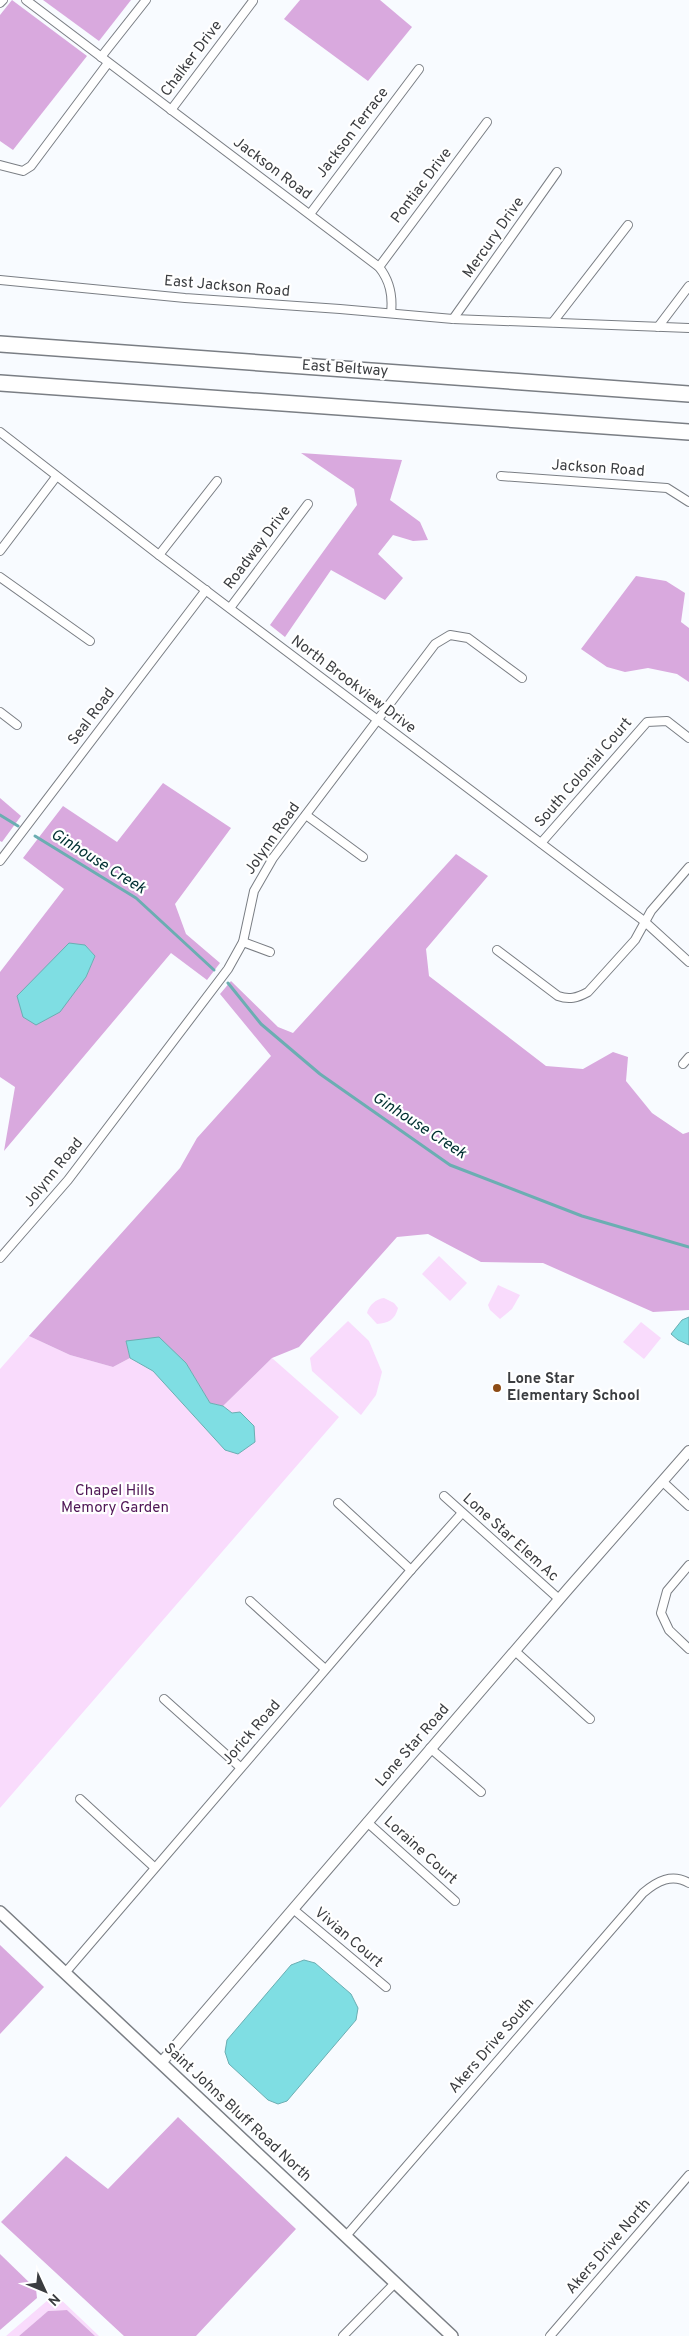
<svg xmlns="http://www.w3.org/2000/svg" width="689" height="2336" viewBox="0 0 689 2336" font-family="Overpass,sans-serif">
<style>
.green{fill:#f9dbfc}
.forest{fill:#d9a9de;fill-rule:evenodd}
.water{fill:#7fdee3;stroke:#6baeb2}
.lines{fill:none;stroke-linecap:round;stroke-linejoin:round}
.stream{stroke:#6baeb2;stroke-width:3}
.minor-casing{stroke:#7a7e84;stroke-width:10}
.tertiary-casing{stroke:#7a7e84;stroke-width:12}
.secondary-casing{stroke:#7a7e84;stroke-width:14}
.motorway-casing{stroke:#7a7e84;stroke-width:18}
.minor{stroke:#fff;stroke-width:8}
.tertiary{stroke:#fff;stroke-width:10}
.secondary{stroke:#fff;stroke-width:11}
.motorway{stroke:#fff;stroke-width:15}
.poi-dot{fill:#8d4c16;stroke:#fff;stroke-width:2}
.labels{text-anchor:middle;dominant-baseline:central;stroke-width:4.5;stroke-linejoin:round;paint-order:stroke}
.street-label{font-size:15px;fill:#3b3d40;stroke:#fff}
.poi-label{font-size:15px;font-weight:bold;fill:#3b3d40;stroke:#fff;text-anchor:start}
.park-label{font-size:15px;fill:#4f1656;stroke:#fff}
.water-label{font-size:16px;font-style:italic;fill:#003032;stroke:#fff}
</style>
<rect width="100%" height="100%" fill="#f8fbff"/>
<g class="green">
<path d="M 439,1256 L 467,1283 L 450,1301 L 422,1274 Z"/>
<path d="M 498,1285 L 520,1295 L 512,1309 L 500,1319 L 490,1310 L 488,1305 Z"/>
<path d="M 384,1298 L 394,1303 L 398,1308 C 395,1320 388,1323 377,1324 L 367,1313 C 369,1305 376,1299 384,1298 Z"/>
<path d="M 348,1321 L 369,1341 L 382,1372 L 376,1395 L 361,1415 L 312,1371 L 310,1358 Z"/>
<path d="M 641,1322 L 661,1338 L 644,1359 L 623,1342 Z"/>
<path d="M 29,1336 L 70,1355 L 113,1367 L 130,1358 L 153,1371 L 225,1450 L 232,1413 L 223,1406 L 272,1358 L 339,1417 L 0,1808 L 0,1369 Z"/>
<path d="M 55,2294 L 99,2336 L 95,2336 L 67,2310 L 48,2311 L 19,2336 L 6,2336 Z"/>
</g>
<g class="forest">
<path d="M 12,0 L 87,56 L 13,150 L 0,141 L 0,15 Z"/>
<path d="M 43,0 L 131,0 L 99,41 Z"/>
<path d="M 300,0 L 380,0 L 412,27 L 368,81 L 284,19 Z"/>
<path d="M 301,453 L 402,460 L 390,500 L 420,522 L 428,540 L 413,541 L 393,535 L 378,554 L 403,578 L 385,600 L 331,570 L 285,637 L 270,625 L 357,505 L 354,489 Z"/>
<path d="M 636,576 L 666,581 L 685,593 L 681,622 L 689,628 L 689,682 L 677,674 L 648,668 L 625,672 L 607,667 L 581,649 Z"/>
<path d="M 163,783 L 231,828 L 175,904 L 186,934 L 220,963 L 207,980 L 171,953 L 4,1151 L 15,1087 L 0,1077 L 0,972 L 64,889 L 23,858 L 63,806 L 117,842 ZM 85,945 L 95,956 L 86,977 Z"/>
<path d="M 0,798 L 21,816 L 2,842 L 0,841 Z"/>
<path d="M 456,854 L 488,876 L 426,949 L 429,976 L 546,1066 L 583,1069 L 613,1052 L 628,1057 L 626,1081 L 652,1113 L 683,1134 L 689,1132 L 689,1310 L 653,1312 L 543,1263 L 481,1262 L 428,1234 L 397,1237 L 299,1347 L 272,1358 L 223,1406 L 210,1403 L 186,1363 L 126,1341 L 130,1358 L 113,1367 L 70,1355 L 29,1336 L 180,1168 L 197,1138 L 271,1056 L 220,994 L 231,981 L 278,1027 L 293,1033 Z"/>
<path d="M 0,1945 L 44,1987 L 0,2034 Z"/>
<path d="M 178,2117 L 296,2229 L 196,2336 L 124,2336 L 1,2222 L 66,2156 L 108,2189 Z"/>
<path d="M 0,2254 L 36,2289 L 37,2298 L 0,2330 Z"/>
<path d="M 67,2310 L 95,2336 L 19,2336 L 48,2311 Z"/>
</g>
<g class="water">
<path d="M 69,943 L 85,945 L 95,956 L 86,977 L 60,1012 L 36,1025 L 23,1017 L 17,996 Z"/>
<path d="M 689,1317 L 689,1345 L 678,1340 L 671,1334 L 682,1320 Z"/>
<path d="M 159,1337 L 186,1363 L 210,1403 L 223,1406 L 232,1413 L 240,1412 L 254,1426 L 255,1442 L 238,1454 L 225,1450 L 153,1371 L 130,1358 L 126,1341 Z"/>
<path d="M 304,1960 L 315,1963 L 351,1994 L 358,2008 L 356,2020 L 287,2101 L 278,2104 L 268,2100 L 229,2064 L 225,2052 L 227,2040 L 291,1965 Z"/>
</g>
<g class="lines">
<g class="stream">
<path d="M 0,815 L 18,826"/>
<path d="M 35,836 L 136,898 L 214,970"/>
<path d="M 228,983 L 261,1024 L 320,1074 L 450,1165 L 582,1216 L 689,1247"/>
</g>
<g class="minor-casing">
<g id="minor">
<path d="M 26,0 L 379,267 C 390,281 393,295 391,313"/>
<path d="M 0,3 L 3,0"/>
<path d="M 101,57 L 146,0"/>
<path d="M 171,110 L 253,1"/>
<path d="M 0,165 L 23,171 L 31,166 L 108,63"/>
<path d="M 310,214 L 419,69"/>
<path d="M 379,267 L 487,122"/>
<path d="M 0,280 L 185,298 L 340,309 L 453,319 L 689,328"/>
<path d="M 453,319 L 557,172"/>
<path d="M 553,322 L 628,225"/>
<path d="M 658,327 L 689,286"/>
<path d="M 0,432 L 159,555 L 644,921 L 689,962"/>
<path d="M 501,476 L 667,488 L 689,502"/>
<path d="M 0,551 L 56,477"/>
<path d="M 159,555 L 217,481"/>
<path d="M 0,577 L 90,641"/>
<path d="M 230,608 L 308,504"/>
<path d="M 0,712 L 17,725"/>
<path d="M 306,815 L 363,857"/>
<path d="M 541,843 L 647,722 L 667,721 L 689,738"/>
<path d="M 0,861 L 206,590"/>
<path d="M 243,942 L 270,952"/>
<path d="M 497,950 L 558,996 C 569,1000 577,998 588,992 L 635,940 L 651,911 L 689,867"/>
<path d="M 683,1064 L 689,1057"/>
<path d="M 0,1258 L 68,1180 L 228,969 L 243,942 L 254,891 L 273,858 L 435,644 L 450,635 L 468,638 L 522,678"/>
<path d="M 663,1482 L 689,1506"/>
<path d="M 444,1496 L 559,1599"/>
<path d="M 338,1503 L 411,1570"/>
<path d="M 689,1565 L 667,1591 L 661,1613 L 669,1630 L 689,1649"/>
<path d="M 250,1601 L 325,1669"/>
<path d="M 515,1651 L 590,1719"/>
<path d="M 164,1699 L 240,1767"/>
<path d="M 430,1748 L 481,1792"/>
<path d="M 80,1799 L 154,1867"/>
<path d="M 367,1822 L 455,1901"/>
<path d="M 293,1909 L 386,1987"/>
<path d="M 65,1973 L 411,1570 L 462,1513"/>
<path d="M 346,2236 L 643,1893 C 657,1881 672,1873 689,1883"/>
<path d="M 343,2336 L 395,2283"/>
<path d="M 550,2336 L 689,2175"/>
</g>
</g>
<g class="tertiary-casing">
<path id="tertiary" d="M 161,2063 L 568,1589 L 689,1451"/>
</g>
<g class="secondary-casing">
<path id="secondary" d="M 0,1912 L 452,2336"/>
</g>
<g class="motorway-casing">
<g id="motorway">
<path d="M 0,344 L 689,394"/>
<path d="M 0,383 L 689,432"/>
</g>
</g>
<use href="#minor" class="minor"/>
<use href="#tertiary" class="tertiary"/>
<use href="#secondary" class="secondary"/>
<use href="#motorway" class="motorway"/>
</g>
<circle class="poi-dot" cx="497" cy="1388" r="5"/>
<g class="labels">
<g class="street-label">
<text transform="translate(192 59) rotate(-53)">Chalker Drive</text>
<text transform="translate(353 133) rotate(-53)">Jackson Terrace</text>
<text transform="translate(272 169) rotate(37)">Jackson Road</text>
<text transform="translate(422 186) rotate(-53)">Pontiac Drive</text>
<text transform="translate(494 238) rotate(-55)">Mercury Drive</text>
<text transform="translate(227 287) rotate(5)">East Jackson Road</text>
<text transform="translate(345 369) rotate(4)">East Beltway</text>
<text transform="translate(598 469) rotate(4)">Jackson Road</text>
<text transform="translate(258 548) rotate(-53)">Roadway Drive</text>
<text transform="translate(353 685) rotate(37)">North Brookview Drive</text>
<text transform="translate(92 717) rotate(-53)">Seal Road</text>
<text transform="translate(584 773) rotate(-49)">South Colonial Court</text>
<text transform="translate(273 839) rotate(-55)">Jolynn Road</text>
<text transform="translate(54 1173) rotate(-51)">Jolynn Road</text>
<text transform="translate(510 1538) rotate(42)">Lone Star Elem Ac</text>
<text transform="translate(252 1733) rotate(-49)">Jorick Road</text>
<text transform="translate(413 1746) rotate(-49)">Lone Star Road</text>
<text transform="translate(420 1851) rotate(42)">Loraine Court</text>
<text transform="translate(348 1938) rotate(40)">Vivian Court</text>
<text transform="translate(492 2046) rotate(-49)">Akers Drive South</text>
<text transform="translate(237 2113) rotate(43)">Saint Johns Bluff Road North</text>
<text transform="translate(609 2247) rotate(-49)">Akers Drive North</text>
</g>
<g class="poi-label">
<text x="507" y="1379">Lone Star<tspan x="507" dy="17">Elementary School</tspan></text>
</g>
<g class="park-label">
<text x="115" y="1491">Chapel Hills<tspan x="115" dy="17">Memory Garden</tspan></text>
</g>
<g class="water-label">
<text transform="translate(98 862) rotate(32)">Ginhouse Creek</text>
<text transform="translate(419 1126) rotate(33)">Ginhouse Creek</text>
</g>
</g>
<g transform="translate(45 2291) rotate(134)" stroke="#ffffff" stroke-width="4" paint-order="stroke">
<path d="M0-4L9 19L0 12L-9 19Z" fill="#3b3d40"/>
<text y="-8" font-size="14" font-weight="bold" text-anchor="middle" fill="#3b3d40">N</text>
</g>
</svg>
